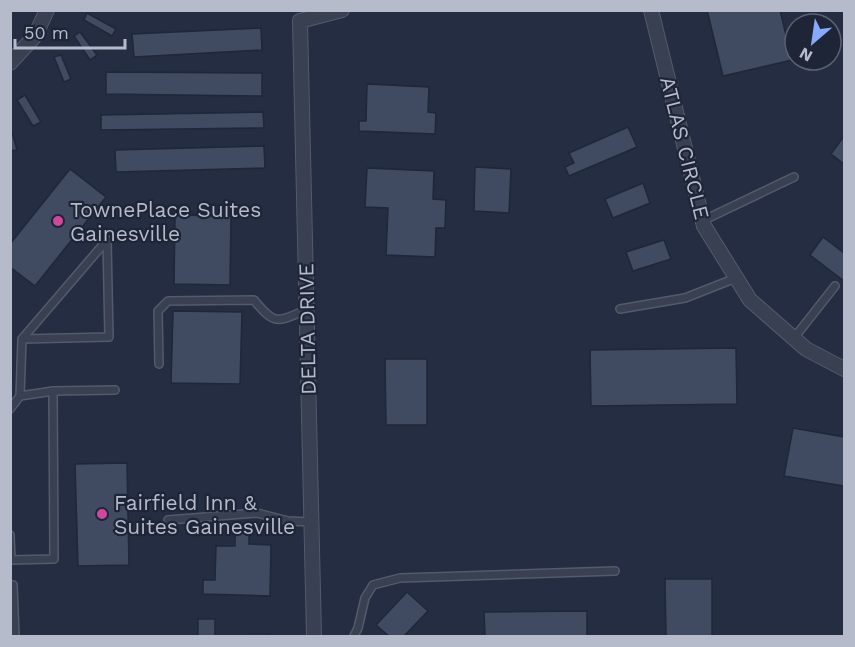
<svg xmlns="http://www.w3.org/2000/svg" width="855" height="647" viewBox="0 0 855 647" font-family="'Work Sans',sans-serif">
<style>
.building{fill:#404a61;stroke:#1f2738;stroke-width:1.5}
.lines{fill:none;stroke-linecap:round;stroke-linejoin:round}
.service-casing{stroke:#535b6b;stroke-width:10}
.minor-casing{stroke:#535b6b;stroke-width:16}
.service{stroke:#384051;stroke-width:7}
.minor{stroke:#384051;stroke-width:14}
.hotel-dot{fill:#d1479c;stroke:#1d2536;stroke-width:2}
.labels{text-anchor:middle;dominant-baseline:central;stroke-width:4.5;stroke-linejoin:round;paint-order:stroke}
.street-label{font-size:21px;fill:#b5bbcb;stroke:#1d2536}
.poi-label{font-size:21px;fill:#b5bbcb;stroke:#1d2536;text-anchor:start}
</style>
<rect width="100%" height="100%" fill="#242d41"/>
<g class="building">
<path d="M 707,10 L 780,10 L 792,60 L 723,76 Z"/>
<path d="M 87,13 L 116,29 L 112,36 L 84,20 Z"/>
<path d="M 261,28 L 262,50 L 134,57 L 132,34 Z"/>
<path d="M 80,32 L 97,55 L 90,60 L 74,36 Z"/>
<path d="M 61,55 L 71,79 L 64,82 L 54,57 Z"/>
<path d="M 106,72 L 262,73 L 262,96 L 106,94 Z"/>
<path d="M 367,84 L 429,87 L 428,112 L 436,113 L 435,134 L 359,131 L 359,121 L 366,121 Z"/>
<path d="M 25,95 L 41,122 L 33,126 L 17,100 Z"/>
<path d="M 263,112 L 264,128 L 101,130 L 101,115 Z"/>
<path d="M 10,125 L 17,150 L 10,151 Z"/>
<path d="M 628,127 L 637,147 L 569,176 L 565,167 L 574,163 L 569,153 Z"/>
<path d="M 844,136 L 844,164 L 831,154 Z"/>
<path d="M 264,146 L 265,168 L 116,172 L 115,150 Z"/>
<path d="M 475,167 L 511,169 L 509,213 L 474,211 Z"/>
<path d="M 367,168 L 434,171 L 433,199 L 446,200 L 445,228 L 436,228 L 435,257 L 386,255 L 388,208 L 365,207 Z"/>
<path d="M 70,169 L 106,197 L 35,286 L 10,267 L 10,244 Z"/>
<path d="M 643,183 L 650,203 L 613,218 L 605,199 Z"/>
<path d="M 175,215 L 231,216 L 230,285 L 174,284 Z"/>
<path d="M 823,237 L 844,253 L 844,281 L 810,255 Z"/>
<path d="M 664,240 L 671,259 L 633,271 L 626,252 Z"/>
<path d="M 173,311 L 242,312 L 240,384 L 171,383 Z"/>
<path d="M 736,348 L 737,404 L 591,406 L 590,350 Z"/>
<path d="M 385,359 L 427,359 L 427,425 L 386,425 Z"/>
<path d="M 793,428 L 844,437 L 844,486 L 784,476 Z"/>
<path d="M 127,463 L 129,565 L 78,566 L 75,464 Z"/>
<path d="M 235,532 L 249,532 L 249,544 L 271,545 L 270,596 L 203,594 L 203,580 L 215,580 L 216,546 L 235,546 Z"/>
<path d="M 665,579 L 712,579 L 712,636 L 666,636 Z"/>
<path d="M 407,592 L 428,611 L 404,636 L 389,636 L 376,625 Z"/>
<path d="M 587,611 L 587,636 L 485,636 L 484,612 Z"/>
<rect x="198" y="619" width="17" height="17"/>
<rect x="250" y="634" width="19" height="2"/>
</g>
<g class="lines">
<g class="service-casing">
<g id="service">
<path d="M 702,221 L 794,177"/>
<path d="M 620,309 L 685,298 L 736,278"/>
<path d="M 794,338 L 835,286"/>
<path d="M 159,364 L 158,311 L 168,301 L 254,300 C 275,326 277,322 306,310"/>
<path d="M 20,396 L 22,339 L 107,240 L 109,337 L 22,339"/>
<path d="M 10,409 L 20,396 L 53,391"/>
<path d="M 168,520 L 257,513 L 288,521 L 311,522"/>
<path d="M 10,535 L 11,560"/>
<path d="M 10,560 L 54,559 L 53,391 L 115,390"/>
<path d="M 13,585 L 15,636"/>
<path d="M 354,636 L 358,628 L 365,598 L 373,585 L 400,578 L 615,571"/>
</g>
</g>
<g class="minor-casing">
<g id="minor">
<path d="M 651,10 L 704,226 L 750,300 L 806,349 L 844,369"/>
<path d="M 10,63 L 35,36 L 47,10"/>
<path d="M 314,636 L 300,21 L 342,10"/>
</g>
</g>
<use href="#service" class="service"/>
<use href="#minor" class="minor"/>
</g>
<g class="hotel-dot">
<circle cx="58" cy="221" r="6"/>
<circle cx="102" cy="514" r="6"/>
</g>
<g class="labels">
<g class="street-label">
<text transform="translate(685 148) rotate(76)">ATLAS CIRCLE</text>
<text transform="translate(307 329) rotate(-91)">DELTA DRIVE</text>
</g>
<g class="poi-label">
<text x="70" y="209">TownePlace Suites<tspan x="70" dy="24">Gainesville</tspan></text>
<text x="114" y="502">Fairfield Inn &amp;<tspan x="114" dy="24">Suites Gainesville</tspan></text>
</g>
</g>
<rect width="855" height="647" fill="none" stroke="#b5bbcb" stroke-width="24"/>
<g transform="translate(813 42) rotate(209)"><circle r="28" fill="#1d2536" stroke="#5a6172" stroke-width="1.5"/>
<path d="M0-4.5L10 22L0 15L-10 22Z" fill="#89a9fd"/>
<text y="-9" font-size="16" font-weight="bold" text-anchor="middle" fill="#b5bbcb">N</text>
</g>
<path d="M15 39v9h110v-9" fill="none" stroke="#b5bbcb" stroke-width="3"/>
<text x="24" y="39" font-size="18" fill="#b5bbcb" stroke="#1d2536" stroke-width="4.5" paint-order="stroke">50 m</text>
</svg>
